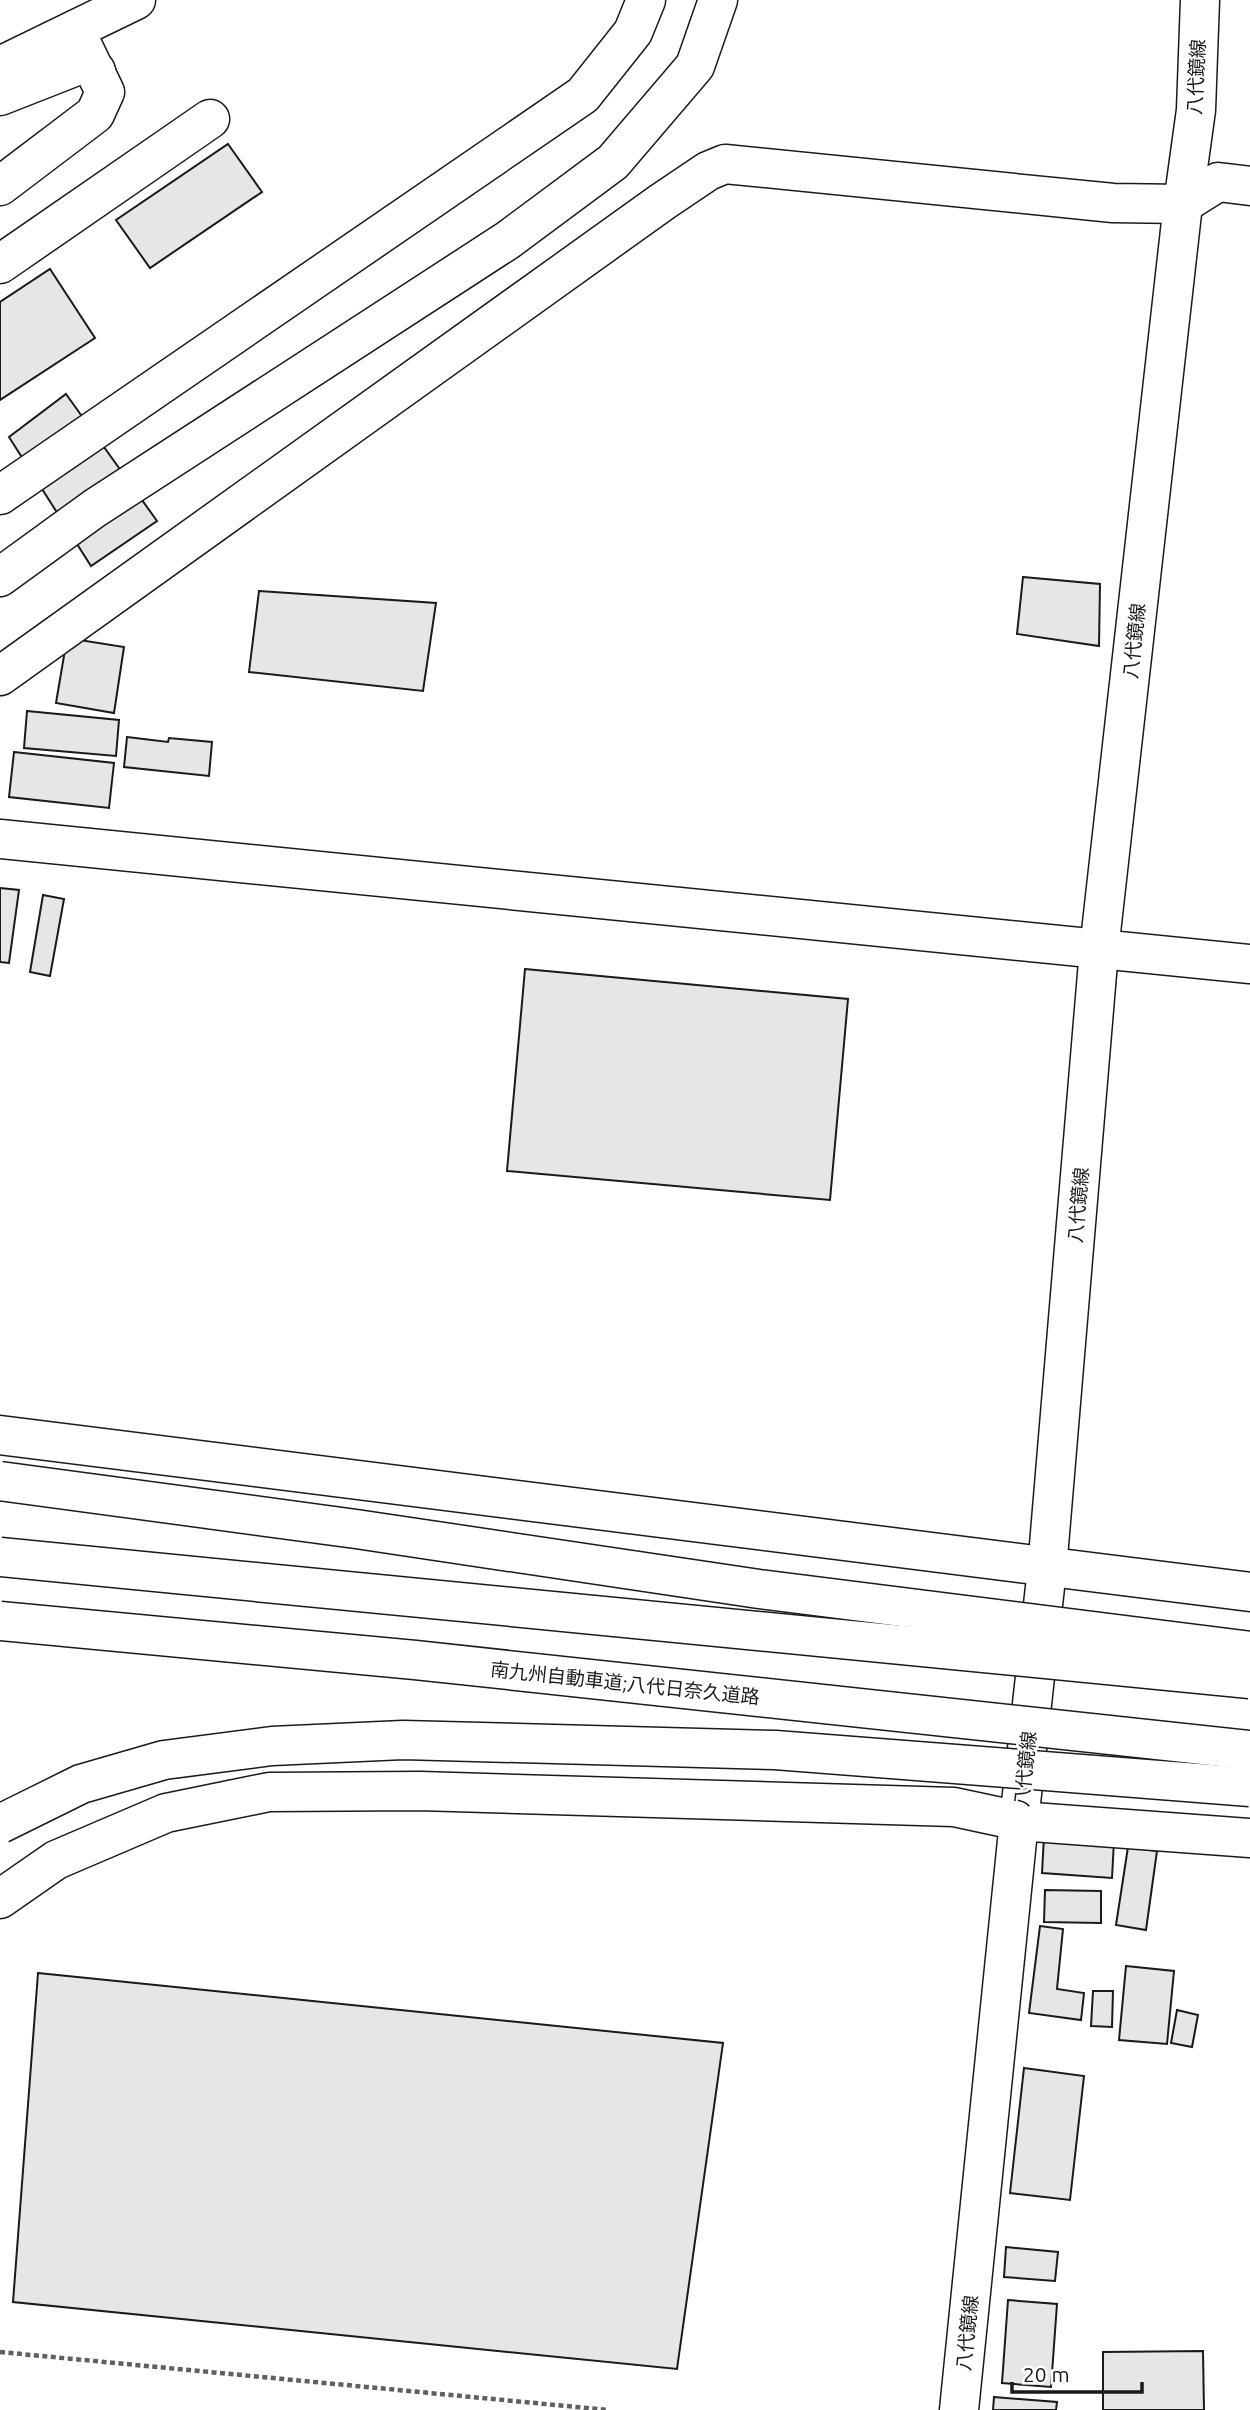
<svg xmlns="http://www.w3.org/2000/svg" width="1250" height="2410" viewBox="0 0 1250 2410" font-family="Ubuntu,'Noto Sans JP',sans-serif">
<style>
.building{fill:#e6e6e6;stroke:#1a1a1a;stroke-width:2}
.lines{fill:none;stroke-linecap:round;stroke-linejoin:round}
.street-casing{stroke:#1a1a1a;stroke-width:41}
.secondary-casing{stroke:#1a1a1a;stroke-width:41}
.primary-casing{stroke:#1a1a1a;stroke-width:41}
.highway-casing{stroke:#1a1a1a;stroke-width:41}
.path{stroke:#5f5f5f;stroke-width:4.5;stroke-dasharray:5 3.5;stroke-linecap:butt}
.street{stroke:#fff;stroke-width:38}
.secondary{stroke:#fff;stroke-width:38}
.primary{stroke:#fff;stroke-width:38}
.highway{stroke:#fff;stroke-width:38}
.highway-bridge-casing{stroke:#1a1a1a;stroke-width:41;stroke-linecap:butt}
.highway-bridge{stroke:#fff;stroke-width:38}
.labels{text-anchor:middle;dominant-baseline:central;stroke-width:5;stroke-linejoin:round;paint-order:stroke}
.street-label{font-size:19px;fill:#1a1a1a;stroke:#fff}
</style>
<rect width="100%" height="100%" fill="#fff"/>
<g class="building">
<path d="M 228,144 L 262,192 L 150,268 L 116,220 Z"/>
<path d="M 50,269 L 95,338 L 0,400 L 0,302 Z"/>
<path d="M 66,394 L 157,521 L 91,566 L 9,437 Z"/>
<path d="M 1023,577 L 1100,584 L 1099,646 L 1017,634 Z"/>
<path d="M 259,591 L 436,603 L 423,691 L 249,672 Z"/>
<path d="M 67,638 L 124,647 L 114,713 L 56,703 Z"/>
<path d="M 27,711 L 119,720 L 116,756 L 24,748 Z"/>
<path d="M 127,737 L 168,742 L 169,738 L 212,742 L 209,776 L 124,767 Z"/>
<path d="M 14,752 L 114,763 L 109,808 L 9,797 Z"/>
<path d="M 0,888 L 19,890 L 9,963 L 0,962 Z"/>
<path d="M 43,895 L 64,899 L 50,976 L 30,972 Z"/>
<path d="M 525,969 L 848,999 L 830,1200 L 507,1171 Z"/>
<path d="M 1044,1836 L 1114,1841 L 1112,1878 L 1042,1873 Z"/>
<path d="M 1128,1847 L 1157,1851 L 1146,1930 L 1116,1925 Z"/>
<path d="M 1045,1890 L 1101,1891 L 1101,1923 L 1044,1922 Z"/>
<path d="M 1040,1926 L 1063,1929 L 1057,1989 L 1084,1993 L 1081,2020 L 1029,2013 Z"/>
<path d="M 1126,1966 L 1174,1971 L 1167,2044 L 1119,2040 Z"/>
<path d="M 38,1973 L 723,2043 L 677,2369 L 13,2302 Z"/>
<path d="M 1093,1991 L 1113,1991 L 1112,2027 L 1091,2026 Z"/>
<path d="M 1177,2010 L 1198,2015 L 1192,2047 L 1171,2043 Z"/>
<path d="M 1024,2068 L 1084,2076 L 1070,2200 L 1010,2193 Z"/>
<path d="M 1006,2247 L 1058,2252 L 1055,2281 L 1004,2277 Z"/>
<path d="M 1008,2300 L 1057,2304 L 1051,2387 L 1002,2383 Z"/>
<path d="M 1203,2351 L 1204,2410 L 1103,2410 L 1103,2352 Z"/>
<path d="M 994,2397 L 1057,2402 L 1056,2410 L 993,2410 Z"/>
</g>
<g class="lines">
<g class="street-casing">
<g id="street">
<path d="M 0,96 L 79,65 L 88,66 L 96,71"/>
<path d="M 0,186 L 95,114 L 105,92 L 75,30"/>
<path d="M 1183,204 L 1218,182 L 1250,186"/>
<path d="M 0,264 L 210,119"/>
<path d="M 0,839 L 1250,964"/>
<path d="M 0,1899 L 56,1860 L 166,1813 L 269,1792 L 420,1791 L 954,1807 L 1019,1821 L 1250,1838"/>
</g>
</g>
<g class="secondary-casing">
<g id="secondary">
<path d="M 0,676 L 662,202 L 708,171 L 725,164 L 1113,203 L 1183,204"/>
<path d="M 0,1435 L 1250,1592"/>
</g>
</g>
<g class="primary-casing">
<path id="primary" d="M 959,2410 L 1019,1821 L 1047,1569 L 1099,950 L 1183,204 L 1196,110 L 1200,0"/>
</g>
<g class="highway-casing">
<g id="highway">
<path d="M 0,66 L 136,0"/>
<path d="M 0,495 L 583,95 L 633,32 L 646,0"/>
<path d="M 0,577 L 95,508 L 508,240 L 613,162 L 695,66 L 718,0"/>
</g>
</g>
<path class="path" d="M 0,2352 L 608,2410"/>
<use href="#street" class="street"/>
<use href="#secondary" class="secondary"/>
<use href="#primary" class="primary"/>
<use href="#highway" class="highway"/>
<g class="highway-bridge-casing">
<g id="highway-bridge">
<path d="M 0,1481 L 356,1529 L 759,1589 L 1250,1651"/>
<path d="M 0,1557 L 1250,1679"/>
<path d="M 0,1621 L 415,1660 L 1250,1750"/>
<path d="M 0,1824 L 81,1784 L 164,1760 L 272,1746 L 403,1740 L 775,1750 L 1250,1787"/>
</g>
</g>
<use href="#highway-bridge" class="highway-bridge"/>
</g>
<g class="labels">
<g class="street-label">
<text transform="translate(1196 77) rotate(-87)">八代鏡線</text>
<text transform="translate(1134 641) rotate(-84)">八代鏡線</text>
<text transform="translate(1078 1205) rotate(-85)">八代鏡線</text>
<text transform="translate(625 1683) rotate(6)">南九州自動車道;八代日奈久道路</text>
<text transform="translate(1025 1769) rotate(-84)">八代鏡線</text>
<text transform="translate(967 2333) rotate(-84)">八代鏡線</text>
</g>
</g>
<path d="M1012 2382v10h130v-10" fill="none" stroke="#1a1a1a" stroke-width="3.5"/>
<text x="1023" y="2382" font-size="21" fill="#1a1a1a" stroke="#ffffff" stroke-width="5" paint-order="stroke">20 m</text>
</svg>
